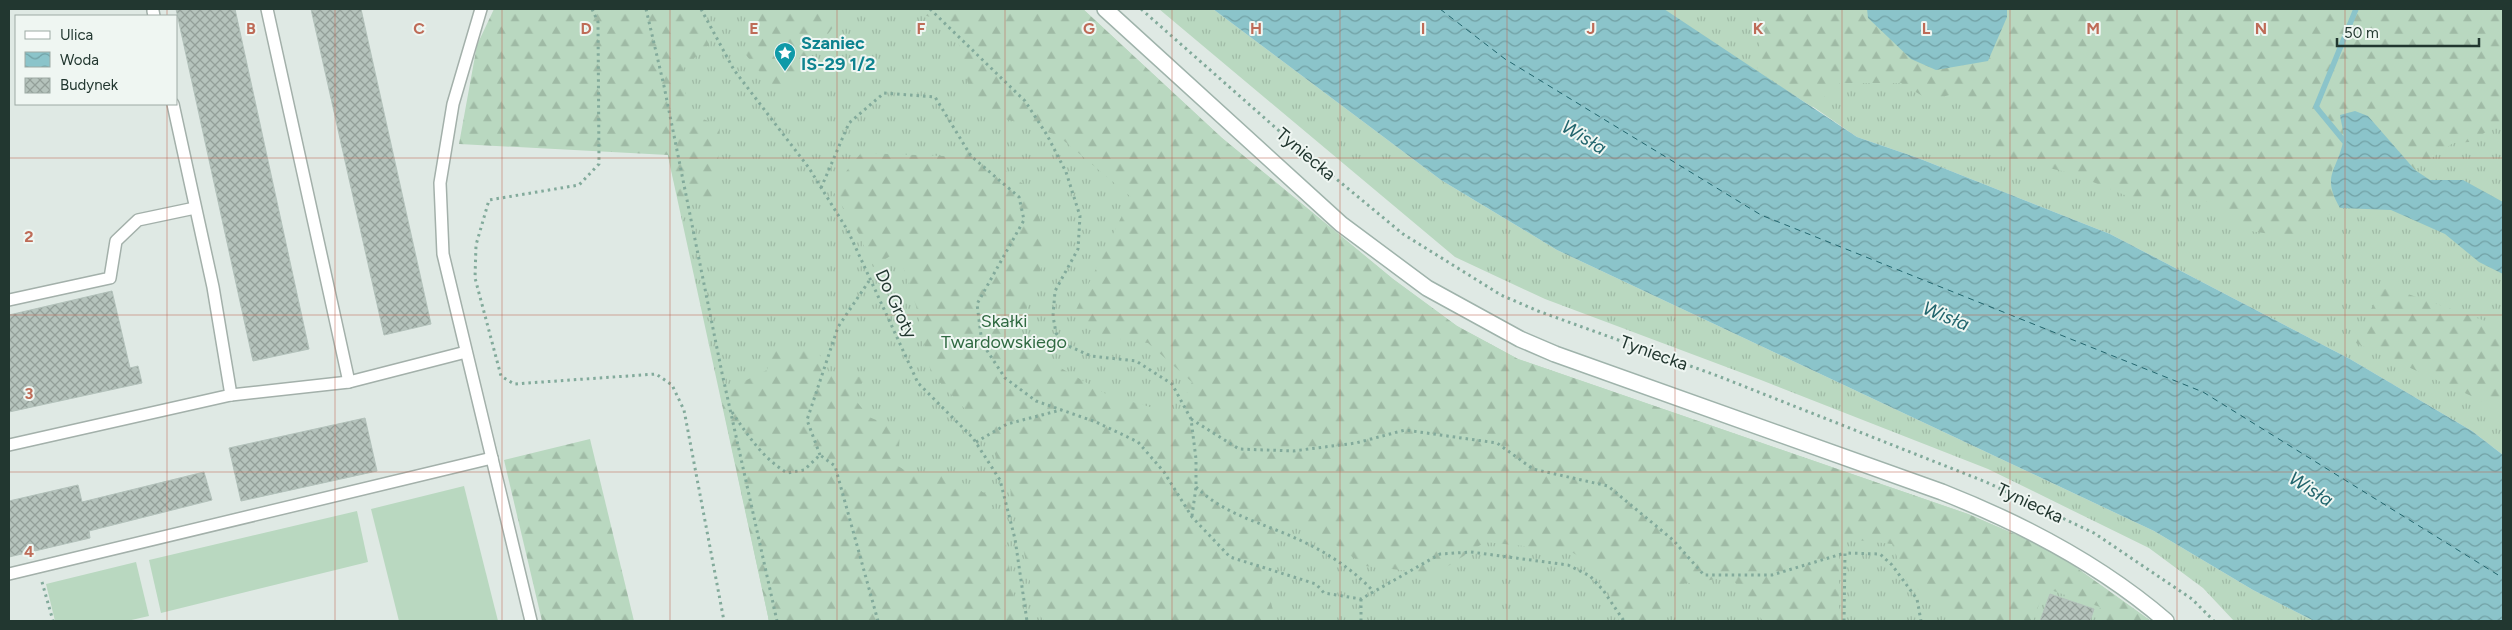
<svg xmlns="http://www.w3.org/2000/svg" width="2512" height="630" viewBox="0 0 2512 630" font-family="Figtree,sans-serif">
<style>
.grass{fill:url(#grass-tufts)}
.forest{fill:url(#forest-firs)}
.garden{fill:#b9d8c0}
.water{fill:url(#water-waves)}
.lines{fill:none;stroke-linecap:round;stroke-linejoin:round}
.stream{stroke:#8bc4ca;stroke-width:5.5}
.ferry{stroke:#22656d;stroke-width:1;stroke-dasharray:6 5;stroke-linecap:butt}
.building{fill:url(#building-cross-hatch);stroke:#b2c1ba}
.lane-casing{stroke:#a3b0aa;stroke-width:14}
.secondary-casing{stroke:#9fb3ab;stroke-width:18}
.path{stroke:#82aa9b;stroke-width:3;stroke-dasharray:2.5 4;stroke-linecap:butt}
.lane{stroke:#fff;stroke-width:11}
.secondary{stroke:#fff;stroke-width:15}
.grid{fill:none;stroke:#be6b57;stroke-width:1;stroke-opacity:0.55}
.labels{text-anchor:middle;dominant-baseline:central;stroke-width:4;stroke-linejoin:round;paint-order:stroke}
.culture-label{font-size:18px;font-weight:bold;fill:#0d838f;stroke:#eff6f2;text-anchor:start}
.street-label{font-size:18px;fill:#223730;stroke:#eff6f2}
.park-label{font-size:18px;fill:#306a42;stroke:#eff6f2}
.water-label{font-size:19px;font-style:italic;fill:#22656d;stroke:#eff6f2}
.grid-label{font-size:16px;text-anchor:middle;font-weight:bold;fill:#be6b57;stroke:#eff6f2;stroke-width:4;stroke-linejoin:round;paint-order:stroke}
</style>
<defs>
<pattern id="grass-tufts" width="24" height="20" patternUnits="userSpaceOnUse" patternTransform="scale(1.25)"><rect width="24" height="20" fill="#b9d8c0"/><path d="M3 7l-1-3M5 7V3M7 7l1-3M15 17l-1-3M17 17v-4M19 17l1-3" fill="none" stroke="#9fbaa5"/></pattern>
<pattern id="forest-firs" width="22" height="20" patternUnits="userSpaceOnUse" patternTransform="scale(1.25)"><rect width="22" height="20" fill="#b9d8c0"/><path d="M5 1l3.5 6h-7zM16 11l3.5 6h-7z" fill="#9fbaa5"/></pattern>
<pattern id="water-waves" width="16" height="10" patternUnits="userSpaceOnUse" patternTransform="scale(1.25)"><rect width="16" height="10" fill="#8bc4ca"/><path d="M0 5q4-4 8 0t8 0" fill="none" stroke="#71a0a4"/></pattern>
<pattern id="building-cross-hatch" width="8" height="8" patternUnits="userSpaceOnUse" patternTransform="scale(1.25)"><rect width="8" height="8" fill="#b5c3bc"/><path d="M0 0l8 8M0 8l8-8" fill="none" stroke="#939f99"/></pattern>
</defs>
<rect width="100%" height="100%" fill="#dfe9e4"/>
<g class="grass">
<path d="M 636,9 L 1083,9 L 1222,138 L 1393,279 L 1457,326 L 1518,359 L 1968,514 L 2035,543 L 2074,566 L 2151,621 L 769,621 Z"/>
<path d="M 1159,9 L 1213,9 L 1441,180 L 1557,250 L 2154,531 L 2253,590 L 2314,621 L 2234,621 L 2203,588 L 2149,548 L 1988,469 L 1761,380 L 1545,299 L 1455,257 Z"/>
<path d="M 1652,9 L 2503,9 L 2503,455 L 2472,431 L 2350,359 L 2110,234 L 1918,158 L 1857,137 L 1812,106 Z"/>
</g>
<g class="forest">
<path d="M 494,9 L 693,9 L 709,45 L 684,67 L 686,112 L 720,126 L 716,200 L 678,199 L 668,155 L 459,144 L 477,45 Z"/>
<path d="M 745,9 L 841,9 L 834,26 L 780,97 L 746,55 L 752,13 Z"/>
<path d="M 903,9 L 1083,9 L 1222,138 L 1393,279 L 1457,326 L 1518,359 L 1968,514 L 2035,543 L 2074,566 L 2151,621 L 2097,621 L 2100,607 L 2045,588 L 2033,621 L 1966,621 L 1907,582 L 1892,544 L 1839,538 L 1839,621 L 1763,621 L 1731,577 L 1662,587 L 1663,621 L 1619,621 L 1601,570 L 1570,551 L 1485,542 L 1436,574 L 1365,566 L 1308,525 L 1280,524 L 1270,599 L 1276,621 L 1045,621 L 1037,613 L 1008,479 L 979,424 L 931,373 L 916,306 L 898,251 L 873,267 L 859,234 L 832,189 L 861,153 L 944,156 L 972,144 L 1027,187 L 1050,245 L 1014,341 L 1106,394 L 1177,415 L 1192,382 L 1148,343 L 1098,336 L 1076,310 L 1131,197 L 1057,135 L 974,109 L 954,24 Z"/>
<path d="M 1749,9 L 1867,9 L 1868,18 L 2007,17 L 2007,9 L 2503,9 L 2503,122 L 2469,142 L 2453,143 L 2415,170 L 2368,116 C 2342,142 2318,171 2340,208 L 2292,237 L 2243,230 L 2201,197 L 2132,198 L 2071,173 L 2008,159 L 1996,148 L 1993,131 L 1958,93 L 1929,100 L 1901,83 L 1840,83 L 1812,107 L 1757,70 L 1762,21 Z"/>
<path d="M 2382,285 L 2494,324 L 2503,331 L 2503,417 L 2480,400 L 2356,343 Z"/>
<path d="M 817,350 L 830,375 L 866,377 L 853,397 L 869,417 L 900,430 L 898,466 L 914,476 L 937,472 L 987,494 L 1006,544 L 1017,621 L 769,621 L 720,393 L 767,370 L 772,351 Z"/>
<path d="M 590,439 L 634,621 L 542,621 L 504,460 Z"/>
</g>
<g class="garden">
<path d="M 464,486 L 498,621 L 399,621 L 371,509 Z"/>
<path d="M 357,511 L 368,562 L 161,613 L 149,560 Z"/>
<path d="M 136,562 L 149,616 L 127,621 L 55,621 L 46,584 Z"/>
</g>
<g class="water">
<path d="M 1213,9 L 1664,9 L 1857,137 L 1918,158 L 2110,234 L 2350,359 L 2472,431 L 2503,455 L 2503,621 L 2314,621 L 2253,590 L 2154,531 L 1557,250 L 1441,180 Z"/>
<path d="M 1867,9 L 2007,9 L 2007,17 L 1988,61 L 1936,70 L 1911,59 L 1868,18 Z"/>
<path d="M 2355,111 L 2368,116 L 2415,170 L 2430,180 L 2463,180 L 2503,202 L 2503,274 L 2479,262 L 2445,234 L 2391,210 L 2340,208 C 2321,176 2337,171 2343,142 C 2345,134 2341,123 2340,115 Z"/>
</g>
<g class="lines">
<path class="stream" d="M 2344,141 L 2316,107 L 2356,9"/>
<path class="ferry" d="M 1440,9 L 1505,59 L 1761,215 L 2203,392 L 2503,578"/>
</g>
<g class="building">
<path d="M 176,9 L 235,9 L 309,349 L 253,361 Z"/>
<path d="M 311,9 L 361,9 L 431,324 L 384,335 Z"/>
<path d="M 112,291 L 130,368 L 138,366 L 142,383 L 9,412 L 9,315 Z"/>
<path d="M 365,418 L 377,471 L 241,501 L 229,448 Z"/>
<path d="M 204,472 L 212,500 L 89,531 L 90,538 L 9,557 L 9,501 L 78,485 L 82,502 Z"/>
<path d="M 2050,594 L 2094,609 L 2090,621 L 2040,621 Z"/>
</g>
<g class="lines">
<g class="lane-casing">
<g id="lane">
<path d="M 267,9 L 349,382"/>
<path d="M 481,9 L 453,104 L 440,183 L 443,254 L 531,621"/>
<path d="M 153,11 L 154,16"/>
<path d="M 173,104 L 213,287 L 231,395"/>
<path d="M 9,300 L 110,278 L 116,241 L 138,220 L 195,208"/>
<path d="M 9,445 L 231,395 L 349,382 L 466,352"/>
<path d="M 9,574 L 492,458"/>
</g>
</g>
<g class="secondary-casing">
<path id="secondary" d="M 1105,9 L 1341,224 L 1427,288 L 1520,339 L 1555,354 L 1942,492 C 2023,524 2100,564 2166,621"/>
</g>
<g class="path">
<path d="M 592,9 L 598,22 L 599,164 L 579,185 L 489,200 L 476,245 L 475,278 L 501,376 L 514,384 L 656,374 L 672,385 L 684,410 L 724,621"/>
<path d="M 646,9 L 664,86 L 722,373 L 777,621"/>
<path d="M 701,9 L 734,70 L 809,168 L 848,231 L 918,383 L 973,438 L 1000,480 L 1015,539 L 1027,621"/>
<path d="M 930,9 L 1025,101 L 1047,135 L 1066,172 L 1080,216 L 1078,249 L 1055,291 L 1053,316 L 1056,333 L 1064,344 L 1091,356 L 1136,361 L 1172,384 L 1191,419 L 1196,459 L 1196,487 L 1192,516"/>
<path d="M 1141,9 L 1294,144 L 1403,234 L 1501,295 L 1538,311 L 1718,376 L 1986,482 L 2094,533 L 2192,599 L 2214,621"/>
<path d="M 821,188 L 849,123 L 884,93 L 935,97 L 971,156 L 1019,197 L 1024,220 L 977,304 L 982,343 L 1005,378 L 1036,401 L 1096,422 L 1138,442 L 1164,472 L 1192,517 L 1230,557 L 1316,584 L 1324,593 L 1361,599 L 1440,554 L 1471,552 L 1568,565 L 1590,576 L 1603,590 L 1624,621"/>
<path d="M 732,412 C 748,436 763,458 787,473 L 804,470 L 820,455 L 835,466 L 878,621"/>
<path d="M 1191,419 L 1239,449 L 1293,451 L 1356,443 L 1405,430 L 1497,443 L 1533,469 L 1608,486 L 1673,540 L 1704,575 L 1772,575 L 1845,553"/>
<path d="M 976,442 L 1007,424 L 1061,410"/>
<path d="M 820,455 L 807,420 L 838,327 L 869,281"/>
<path d="M 1196,487 C 1221,511 1249,519 1281,532 C 1316,546 1348,564 1374,592"/>
<path d="M 42,582 L 53,621"/>
<path d="M 1361,621 L 1361,599"/>
<path d="M 1844,621 L 1845,553 L 1880,554 L 1892,565 L 1917,599 L 1921,621"/>
</g>
<use href="#lane" class="lane"/>
<use href="#secondary" class="secondary"/>
</g>
<path class="grid" d="M 167,9 L 167,16M 335,9 L 335,621M 502,9 L 502,621M 670,9 L 670,621M 837,9 L 837,621M 1005,9 L 1005,621M 1172,9 L 1172,621M 1340,9 L 1340,621M 1507,9 L 1507,621M 1675,9 L 1675,621M 1842,9 L 1842,621M 2010,9 L 2010,621M 2177,9 L 2177,621M 2345,9 L 2345,621M 167,104 L 167,621M 9,158 L 2503,158M 9,315 L 2503,315M 9,472 L 2503,472"/>
<defs>
<g id="sight-pin" transform="scale(1.125)"><path d="M0 17L-7.5 6A9.5 9.5 0 1 1 7.5 6Z" fill="#0f9aa8" stroke="#eff6f2"/><path d="M0-6L1.8-2.2L6-1.7L2.9 1.2L3.7 5.4L0 3.3L-3.7 5.4L-2.9 1.2L-6-1.7L-1.8-2.2Z" fill="#fff"/></g>
</defs>
<g fill-rule="evenodd">
<use href="#sight-pin" x="785" y="53"/>
</g>
<g class="labels">
<g class="culture-label">
<text x="801" y="43">Szaniec<tspan x="801" dy="21">IS-29 1/2</tspan></text>
</g>
<g class="street-label">
<text transform="translate(1306 154) rotate(40)">Tyniecka</text>
<text transform="translate(896 304) rotate(65)">Do Groty</text>
<text transform="translate(1654 353) rotate(20)">Tyniecka</text>
<text transform="translate(2030 503) rotate(25)">Tyniecka</text>
</g>
<g class="park-label">
<text x="1004" y="321">Skałki<tspan x="1004" dy="21">Twardowskiego</tspan></text>
</g>
<g class="water-label">
<text transform="translate(1584 137) rotate(31)">Wisła</text>
<text transform="translate(1946 316) rotate(22)">Wisła</text>
<text transform="translate(2311 489) rotate(32)">Wisła</text>
</g>
</g>
<g class="grid-label">
<text x="251" y="34">B</text>
<text x="419" y="34">C</text>
<text x="586" y="34">D</text>
<text x="754" y="34">E</text>
<text x="921" y="34">F</text>
<text x="1089" y="34">G</text>
<text x="1256" y="34">H</text>
<text x="1423" y="34">I</text>
<text x="1591" y="34">J</text>
<text x="1758" y="34">K</text>
<text x="1926" y="34">L</text>
<text x="2093" y="34">M</text>
<text x="2261" y="34">N</text>
<text x="29" y="242">2</text>
<text x="29" y="399">3</text>
<text x="29" y="557">4</text>
</g>
<rect width="2512" height="630" fill="none" stroke="#223730" stroke-width="20"/>
<rect x="15" y="15" width="162" height="90" fill="#eff6f2" stroke="#9daaa4"/>
<rect x="25" y="31" width="25" height="8" fill="#ffffff" stroke="#9daaa4"/>
<text x="60" y="40" font-size="15" fill="#223730">Ulica</text>
<rect x="25" y="52" width="25" height="15" fill="url(#water-waves)" stroke="#9daaa4"/>
<text x="60" y="65" font-size="15" fill="#223730">Woda</text>
<rect x="25" y="78" width="25" height="15" fill="url(#building-cross-hatch)" stroke="#9daaa4"/>
<text x="60" y="90" font-size="15" fill="#223730">Budynek</text>
<path d="M2337 38v8h142v-8" fill="none" stroke="#223730" stroke-width="2.5"/>
<text x="2344" y="38" font-size="15" fill="#223730" stroke="#eff6f2" stroke-width="4" paint-order="stroke">50 m</text>
</svg>
